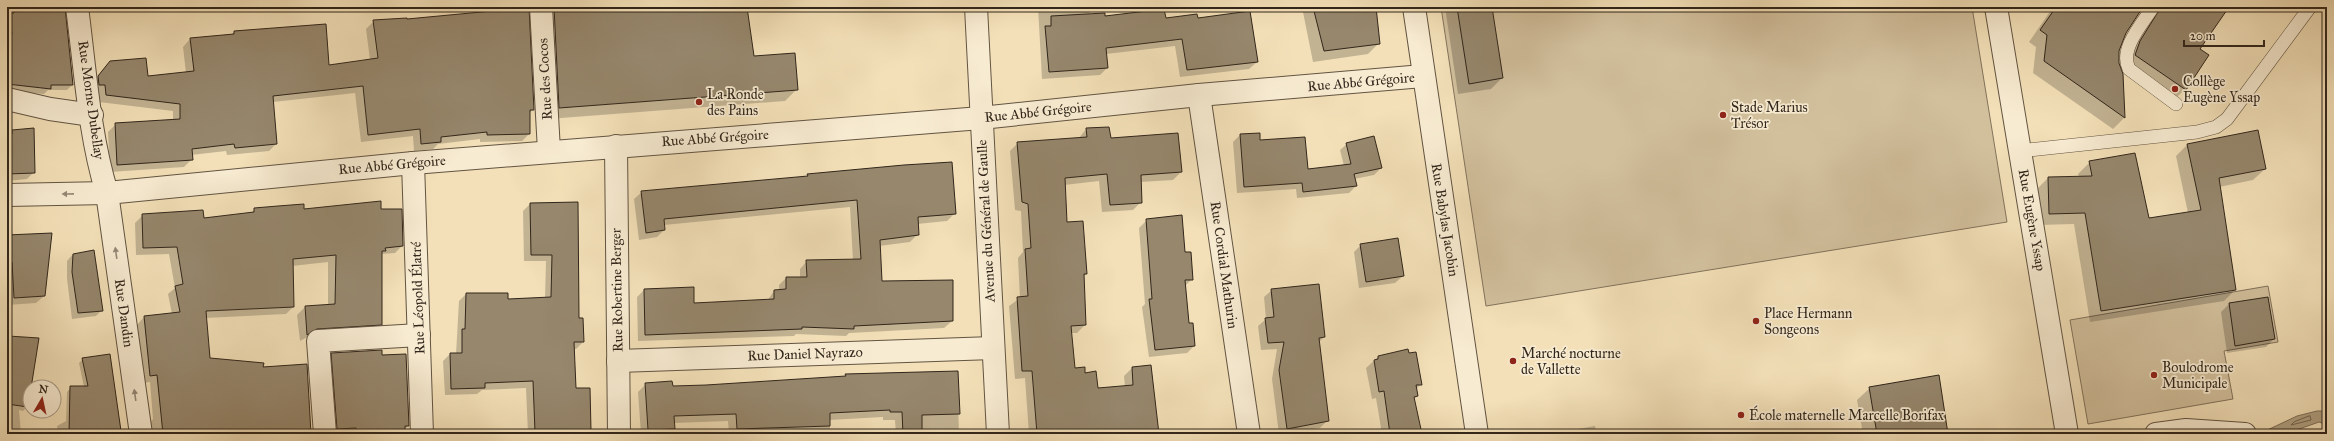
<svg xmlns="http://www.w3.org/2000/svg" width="2334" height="441" viewBox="0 0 2334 441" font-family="'IM FELL Great Primer',serif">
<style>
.green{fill:#d2c09d;stroke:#82735c}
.water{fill:#b1a183;stroke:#7e7059}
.shadow{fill:#0003}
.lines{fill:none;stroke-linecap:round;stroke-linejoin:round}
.shore{stroke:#71644f;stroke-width:1}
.building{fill:#96876d;stroke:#31261b}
.lane-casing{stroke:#625442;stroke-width:14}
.street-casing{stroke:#625442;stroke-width:24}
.lane{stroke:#f7ebd1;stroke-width:13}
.street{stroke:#f7ebd1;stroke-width:22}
.oneway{fill:#948876}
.poi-dot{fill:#8f2418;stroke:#f7ebd1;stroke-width:1.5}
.labels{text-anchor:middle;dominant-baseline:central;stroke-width:3.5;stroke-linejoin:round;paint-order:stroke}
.street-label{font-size:14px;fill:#31261b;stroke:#f7ebd1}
.poi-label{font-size:14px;fill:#31261b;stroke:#f7ebd1;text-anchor:start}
</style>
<rect width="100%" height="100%" fill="#f3e0b8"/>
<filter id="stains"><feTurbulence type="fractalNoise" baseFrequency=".005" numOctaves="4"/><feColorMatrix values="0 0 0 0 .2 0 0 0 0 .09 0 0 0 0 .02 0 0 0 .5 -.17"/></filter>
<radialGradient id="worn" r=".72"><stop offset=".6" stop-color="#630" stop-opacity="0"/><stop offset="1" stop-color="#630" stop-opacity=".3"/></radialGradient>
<g class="green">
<path d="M 1441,7 L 1972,7 L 2007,222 L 1486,306 Z"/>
<path d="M 2268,286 L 2278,342 L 2224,351 L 2233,399 L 2088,424 L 2070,320 Z"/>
</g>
<path class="water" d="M 2317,411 L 2327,411 L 2327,425 L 2319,422 L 2285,434 L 2259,434 L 2297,416 Z"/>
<g class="shadow">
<path d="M 7,7 L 60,7 L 72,85 L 67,90 L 48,90 L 44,94 L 7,91 Z"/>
<path d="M 484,7 L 528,7 L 533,110 L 529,113 L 529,134 L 522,141 L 480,142 L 480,139 L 438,144 L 433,149 L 414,151 L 413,136 L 361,142 L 355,93 L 273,102 L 276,144 L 269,151 L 227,155 L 226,151 L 191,155 L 192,159 L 184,167 L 110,172 L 108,132 L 116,124 L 173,120 L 173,111 L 99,102 L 91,84 L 110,62 L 147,77 L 186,73 L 183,47 L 190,39 L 231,35 L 234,32 L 328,66 L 370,60 L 366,29 L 374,21 L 406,21 L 484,12 Z"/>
<path d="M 551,7 L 746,7 L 753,57 L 796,90 L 785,101 L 548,119 Z"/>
<path d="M 1038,7 L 1089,7 L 1090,15 L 1104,17 L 1197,19 L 1257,62 L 1249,69 L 1180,77 L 1175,46 L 1106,54 L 1107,68 L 1100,75 L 1042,79 Z"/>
<path d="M 1302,7 L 1375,7 L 1379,43 L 1368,54 L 1313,62 Z"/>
<path d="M 1445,7 L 1490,7 L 1502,78 L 1491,89 L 1458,94 Z"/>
<path d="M 2053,7 L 2227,7 L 2198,50 L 2185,89 L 2173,101 L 2124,67 L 2149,15 L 2140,11 L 2121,41 L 2118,61 L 2122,74 L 2124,118 L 2113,129 L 2033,73 L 2036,47 L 2029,42 Z"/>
<path d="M 1087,128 L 1181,172 L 1173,180 L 1140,182 L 1141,202 L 1133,210 L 1102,212 L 1099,181 L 1064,185 L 1066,223 L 1086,274 L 1083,277 L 1085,325 L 1077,333 L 1071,333 L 1074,369 L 1084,374 L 1097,389 L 1125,387 L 1124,376 L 1132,368 L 1151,366 L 1158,434 L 1029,434 L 1025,378 L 1015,379 L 1009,306 L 1020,298 L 1018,258 L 1023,252 L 1021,211 L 1015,210 L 1010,151 L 1018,143 L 1079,138 Z"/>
<path d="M 33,129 L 34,172 L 27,179 L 7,181 L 7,131 Z"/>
<path d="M 1240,135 L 1260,141 L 1307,170 L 1344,166 L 1340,150 L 1347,144 L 1381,168 L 1374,175 L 1354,179 L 1356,186 L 1349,193 L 1297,198 L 1296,189 L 1237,193 L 1233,142 Z"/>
<path d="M 2187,145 L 2265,169 L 2253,180 L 2219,187 L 2235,290 L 2224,301 L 2090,322 L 2074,224 L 2038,225 L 2037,189 L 2048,178 L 2079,177 L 2078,174 L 2090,162 L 2148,219 L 2188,213 L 2176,156 Z"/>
<path d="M 808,175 L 954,214 L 947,221 L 917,224 L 918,234 L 910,242 L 879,246 L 881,282 L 952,321 L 944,328 L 849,333 L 846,336 L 796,334 L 794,336 L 638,341 L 637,297 L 644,290 L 693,304 L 767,301 L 774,291 L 779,291 L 779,285 L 786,278 L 800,278 L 800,269 L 807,261 L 853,261 L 850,207 L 664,225 L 664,230 L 657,237 L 639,240 L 634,199 L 642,192 L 806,177 Z"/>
<path d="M 577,203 L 578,319 L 582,319 L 583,342 L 576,349 L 573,349 L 575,390 L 590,429 L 585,434 L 528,434 L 526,388 L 482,390 L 477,394 L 445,395 L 443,361 L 450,354 L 456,354 L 459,301 L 466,294 L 507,300 L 545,298 L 546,261 L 524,261 L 523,211 L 530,204 Z"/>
<path d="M 255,209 L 381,210 L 402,246 L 395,253 L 381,254 L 381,324 L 373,332 L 309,336 L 300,341 L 297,315 L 305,307 L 328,306 L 328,262 L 292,266 L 293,307 L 286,314 L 205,318 L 210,359 L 262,369 L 306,365 L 311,434 L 149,434 L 148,425 L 153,419 L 150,382 L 143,383 L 137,325 L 144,317 L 172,314 L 168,294 L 175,288 L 169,254 L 136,255 L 135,223 L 143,215 L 203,219 L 251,213 Z"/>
<path d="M 1147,220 L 1184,253 L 1192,279 L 1185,286 L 1188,324 L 1194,346 L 1187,353 L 1149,357 L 1142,307 L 1145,304 L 1139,228 Z"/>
<path d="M 7,236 L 44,296 L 36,303 L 7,305 Z"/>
<path d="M 1361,245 L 1403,276 L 1395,283 L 1359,288 L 1354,252 Z"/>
<path d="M 73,254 L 102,310 L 96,316 L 72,319 L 67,279 L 67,261 Z"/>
<path d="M 1272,290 L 1324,337 L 1319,342 L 1328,420 L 1320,428 L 1279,434 L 1272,379 L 1277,349 L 1261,350 L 1258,326 L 1266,319 L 1264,297 Z"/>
<path d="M 2267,298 L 2274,339 L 2266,347 L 2227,353 L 2221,312 L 2229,304 Z"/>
<path d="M 7,337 L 38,339 L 27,407 L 23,411 L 19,410 L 21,434 L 7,434 Z"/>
<path d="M 332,354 L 381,356 L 408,426 L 404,430 L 404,434 L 330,434 L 324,361 Z"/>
<path d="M 109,355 L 121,434 L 58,434 L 57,426 L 66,421 L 67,392 L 71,387 L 84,387 L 79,363 L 83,359 Z"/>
<path d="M 1378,357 L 1421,384 L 1416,389 L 1417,396 L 1413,400 L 1421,434 L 1382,434 L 1376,398 L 1372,399 L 1366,368 Z"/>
<path d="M 957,372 L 959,434 L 896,434 L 895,420 L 883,420 L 883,417 L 829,420 L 830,428 L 827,434 L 729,434 L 728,421 L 674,423 L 674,428 L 668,434 L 641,434 L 638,392 L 646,384 L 672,387 L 706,386 L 844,377 L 846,375 Z"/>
<path d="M 1870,388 L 1947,434 L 1863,434 L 1857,400 Z"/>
<path d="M 1595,426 L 1597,434 L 1548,434 Z"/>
<path d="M 1655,429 L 1655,434 L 1625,434 Z"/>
</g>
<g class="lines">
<path class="shore" d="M 2310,416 L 2311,420 L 2291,425 L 2294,422 Z"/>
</g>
<g class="building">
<path d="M 13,7 L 65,7 L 73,85 L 51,85 L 51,89 L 7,84 L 7,35 L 12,34 L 9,13 L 14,13 Z"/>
<path d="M 492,7 L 529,7 L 534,110 L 530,110 L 530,134 L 487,135 L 487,132 L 441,137 L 441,142 L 421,144 L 420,129 L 368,135 L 363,86 L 273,96 L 277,144 L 235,148 L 234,144 L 192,149 L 193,160 L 117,165 L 115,123 L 180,119 L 180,104 L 106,95 L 105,85 L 99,85 L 98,76 L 110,61 L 146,58 L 148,76 L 194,71 L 190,38 L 234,34 L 234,31 L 326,24 L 329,65 L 378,58 L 373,20 L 407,18 L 407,19 L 492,11 Z"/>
<path d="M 554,7 L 747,7 L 754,56 L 795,53 L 798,90 L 559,108 Z"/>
<path d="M 1313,7 L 1376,7 L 1380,44 L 1324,51 Z"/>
<path d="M 1457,7 L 1492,7 L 1503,78 L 1469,84 Z"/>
<path d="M 2056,7 L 2143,7 L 2126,33 L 2119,51 L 2119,63 L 2123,74 L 2125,118 L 2044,61 L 2047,35 L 2040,30 Z"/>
<path d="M 2161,7 L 2229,7 L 2200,49 L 2209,55 L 2186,90 L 2135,55 L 2140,41 Z"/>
<path d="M 1164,9 L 1166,18 L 1197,14 L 1198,18 L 1250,11 L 1258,62 L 1187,70 L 1182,39 L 1106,48 L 1108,68 L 1049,72 L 1045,26 L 1051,26 L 1051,16 L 1105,13 L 1105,16 Z"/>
<path d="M 1109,127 L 1111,138 L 1178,133 L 1182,172 L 1141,175 L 1142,203 L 1110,205 L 1107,174 L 1065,178 L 1067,222 L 1083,221 L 1087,274 L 1084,274 L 1086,325 L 1071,326 L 1075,368 L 1085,367 L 1085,373 L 1096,371 L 1098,388 L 1133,385 L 1132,367 L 1151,365 L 1159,434 L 1116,434 L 1116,431 L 1037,434 L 1032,371 L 1022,371 L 1017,297 L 1028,296 L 1025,249 L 1031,248 L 1028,204 L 1022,202 L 1017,142 L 1087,137 L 1086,128 Z"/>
<path d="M 34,128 L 35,173 L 7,174 L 7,135 L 12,134 L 12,130 Z"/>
<path d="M 2258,130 L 2266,169 L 2219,178 L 2236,290 L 2101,311 L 2085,213 L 2049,214 L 2048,177 L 2092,176 L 2089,161 L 2135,153 L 2149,218 L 2201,210 L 2187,144 Z"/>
<path d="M 1260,133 L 1260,140 L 1305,137 L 1308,169 L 1351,164 L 1346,143 L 1374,136 L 1382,168 L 1354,174 L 1357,186 L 1303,192 L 1302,183 L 1244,187 L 1240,134 Z"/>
<path d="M 952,162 L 956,214 L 918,217 L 919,235 L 880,240 L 882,281 L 953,280 L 953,321 L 854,326 L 854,329 L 802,327 L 802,329 L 645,335 L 644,289 L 694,287 L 694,303 L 774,299 L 774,290 L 786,289 L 786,277 L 807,277 L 806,260 L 861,259 L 857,200 L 664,219 L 665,230 L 646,233 L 641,191 L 808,176 L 807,174 L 904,165 Z"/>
<path d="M 381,201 L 381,209 L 402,209 L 403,246 L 385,248 L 386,251 L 382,251 L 382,325 L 317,329 L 307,335 L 305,306 L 335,304 L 336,255 L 293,259 L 294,307 L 206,311 L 210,358 L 264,363 L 263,367 L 307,364 L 311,434 L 163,434 L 157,375 L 150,376 L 144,316 L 180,312 L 175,286 L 183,284 L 177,247 L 143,248 L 142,214 L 203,210 L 204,218 L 254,212 L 254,208 L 278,206 L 304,204 L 304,209 Z"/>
<path d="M 578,202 L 579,318 L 583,318 L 584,342 L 574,342 L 576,388 L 590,388 L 591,430 L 535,432 L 533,381 L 485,383 L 485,388 L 451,389 L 450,353 L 462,353 L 462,329 L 465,329 L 466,293 L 508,293 L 508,299 L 551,297 L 552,255 L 531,255 L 530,203 Z"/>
<path d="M 1182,215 L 1185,252 L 1191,252 L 1193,280 L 1185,280 L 1189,323 L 1193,323 L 1195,346 L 1155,350 L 1149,299 L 1152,299 L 1146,219 Z"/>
<path d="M 52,233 L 45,296 L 14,298 L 12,262 L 7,263 L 7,235 Z"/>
<path d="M 1398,238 L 1404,276 L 1366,282 L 1360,244 Z"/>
<path d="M 94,250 L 103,311 L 78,313 L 72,272 L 73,254 Z"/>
<path d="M 1319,284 L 1325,337 L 1319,338 L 1329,421 L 1287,429 L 1279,370 L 1284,342 L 1268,343 L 1265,318 L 1274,317 L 1271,289 Z"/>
<path d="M 2268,297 L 2275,339 L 2235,346 L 2229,303 Z"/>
<path d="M 8,336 L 39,338 L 28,407 L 7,404 Z"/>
<path d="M 1408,349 L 1409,353 L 1416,352 L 1422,385 L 1416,385 L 1418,396 L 1414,397 L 1422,434 L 1390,434 L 1384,391 L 1379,392 L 1374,360 L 1378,359 L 1378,356 Z"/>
<path d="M 382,350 L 382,355 L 406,354 L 409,426 L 405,426 L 405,434 L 356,434 L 356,428 L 337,429 L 331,353 Z"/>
<path d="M 110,354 L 121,431 L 95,434 L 69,434 L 70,386 L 88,386 L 82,358 Z"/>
<path d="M 958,371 L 960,414 L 922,415 L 922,434 L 903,434 L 902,412 L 890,412 L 890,410 L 830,413 L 830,426 L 737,429 L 736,414 L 674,416 L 675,429 L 648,430 L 645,383 L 672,381 L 673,386 L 706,385 L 846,376 L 845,374 Z"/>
<path d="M 1939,375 L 1948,434 L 1877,434 L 1869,387 Z"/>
</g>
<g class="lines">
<g class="lane-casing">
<g id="lane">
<path d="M 2153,7 C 2142,24 2119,49 2129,69 L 2176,104"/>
<path d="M 2019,151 L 2197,132 L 2216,127 L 2227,119 L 2310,7"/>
</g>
</g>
<g class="street-casing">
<g id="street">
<path d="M 77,7 C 85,68 89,134 107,193 L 141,434"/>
<path d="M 541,7 L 549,151"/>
<path d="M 976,7 L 998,434"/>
<path d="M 1414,7 L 1477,434"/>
<path d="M 1996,7 L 2067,434"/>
<path d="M 1199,95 L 1249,434"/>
<path d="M 7,99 L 50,109 L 92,115"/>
<path d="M 616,146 L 619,434"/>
<path d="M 413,163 L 422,434"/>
<path d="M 7,195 L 107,193 L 413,163 L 981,118 L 1199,95 L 1423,76"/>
<path d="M 618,361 L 993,348"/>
<path d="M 325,434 L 318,341 L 419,335"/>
<path d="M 2156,434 L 2186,430 L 2245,434"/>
</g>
</g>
<use href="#lane" class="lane"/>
<use href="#street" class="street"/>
</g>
<defs><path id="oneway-solid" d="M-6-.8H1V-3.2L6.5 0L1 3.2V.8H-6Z"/></defs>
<g class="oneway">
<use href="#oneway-solid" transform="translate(68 194) rotate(179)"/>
<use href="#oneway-solid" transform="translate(116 253) rotate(-98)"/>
<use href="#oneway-solid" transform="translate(135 395) rotate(-98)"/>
</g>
<g class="poi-dot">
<circle cx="2175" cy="89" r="4"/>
<circle cx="699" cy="102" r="4"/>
<circle cx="1723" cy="115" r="4"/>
<circle cx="1756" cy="321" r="4"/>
<circle cx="1513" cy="361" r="4"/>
<circle cx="2154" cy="375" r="4"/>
<circle cx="1741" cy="415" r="4"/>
</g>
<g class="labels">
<g class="street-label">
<text transform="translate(545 79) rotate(-93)">Rue des Cocos</text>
<text transform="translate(1361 82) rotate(-5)">Rue Abbé Grégoire</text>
<text transform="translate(91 100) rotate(82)">Rue Morne Dubellay</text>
<text transform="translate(1038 112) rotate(-6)">Rue Abbé Grégoire</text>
<text transform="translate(715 138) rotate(-4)">Rue Abbé Grégoire</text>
<text transform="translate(392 165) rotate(-5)">Rue Abbé Grégoire</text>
<text transform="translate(1445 220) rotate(81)">Rue Babylas Jacobin</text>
<text transform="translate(2032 220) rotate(80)">Rue Eugène Yssap</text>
<text transform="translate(986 221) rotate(-93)">Avenue du Général de Gaulle</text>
<text transform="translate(1224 265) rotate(82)">Rue Cordial Mathurin</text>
<text transform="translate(617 290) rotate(-91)">Rue Robertine Berger</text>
<text transform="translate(418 298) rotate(-92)">Rue Léopold Élatré</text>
<text transform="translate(124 313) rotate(82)">Rue Dandin</text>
<text transform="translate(805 354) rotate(-2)">Rue Daniel Nayrazo</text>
</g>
<g class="poi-label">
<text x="2183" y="81">Collège<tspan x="2183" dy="16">Eugène Yssap</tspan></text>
<text x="707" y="94">La Ronde<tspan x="707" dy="16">des Pains</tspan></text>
<text x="1731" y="107">Stade Marius<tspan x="1731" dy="16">Trésor</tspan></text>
<text x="1764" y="313">Place Hermann<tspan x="1764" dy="16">Songeons</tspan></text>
<text x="1521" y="353">Marché nocturne<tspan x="1521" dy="16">de Vallette</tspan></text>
<text x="2162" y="367">Boulodrome<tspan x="2162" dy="16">Municipale</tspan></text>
<text x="1749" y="415">École maternelle Marcelle Borifax</text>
</g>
</g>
<rect width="2334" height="441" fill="none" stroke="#f3e0b8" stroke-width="24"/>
<rect x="8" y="8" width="2318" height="425" fill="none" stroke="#31261b" stroke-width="2"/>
<rect x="12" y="12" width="2310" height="417" fill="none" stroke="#31261b"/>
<g transform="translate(42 399) rotate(9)"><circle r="19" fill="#f7ebd1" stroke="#a89c88"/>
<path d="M0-3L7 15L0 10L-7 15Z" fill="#8f2418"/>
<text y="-6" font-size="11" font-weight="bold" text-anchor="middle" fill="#31261b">N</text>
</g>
<path d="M2184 40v6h80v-6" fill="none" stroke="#31261b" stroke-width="2"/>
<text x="2190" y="40" font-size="12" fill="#31261b" stroke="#f7ebd1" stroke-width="3" paint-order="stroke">20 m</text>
<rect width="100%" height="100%" filter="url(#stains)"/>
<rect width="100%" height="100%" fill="url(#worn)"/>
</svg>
